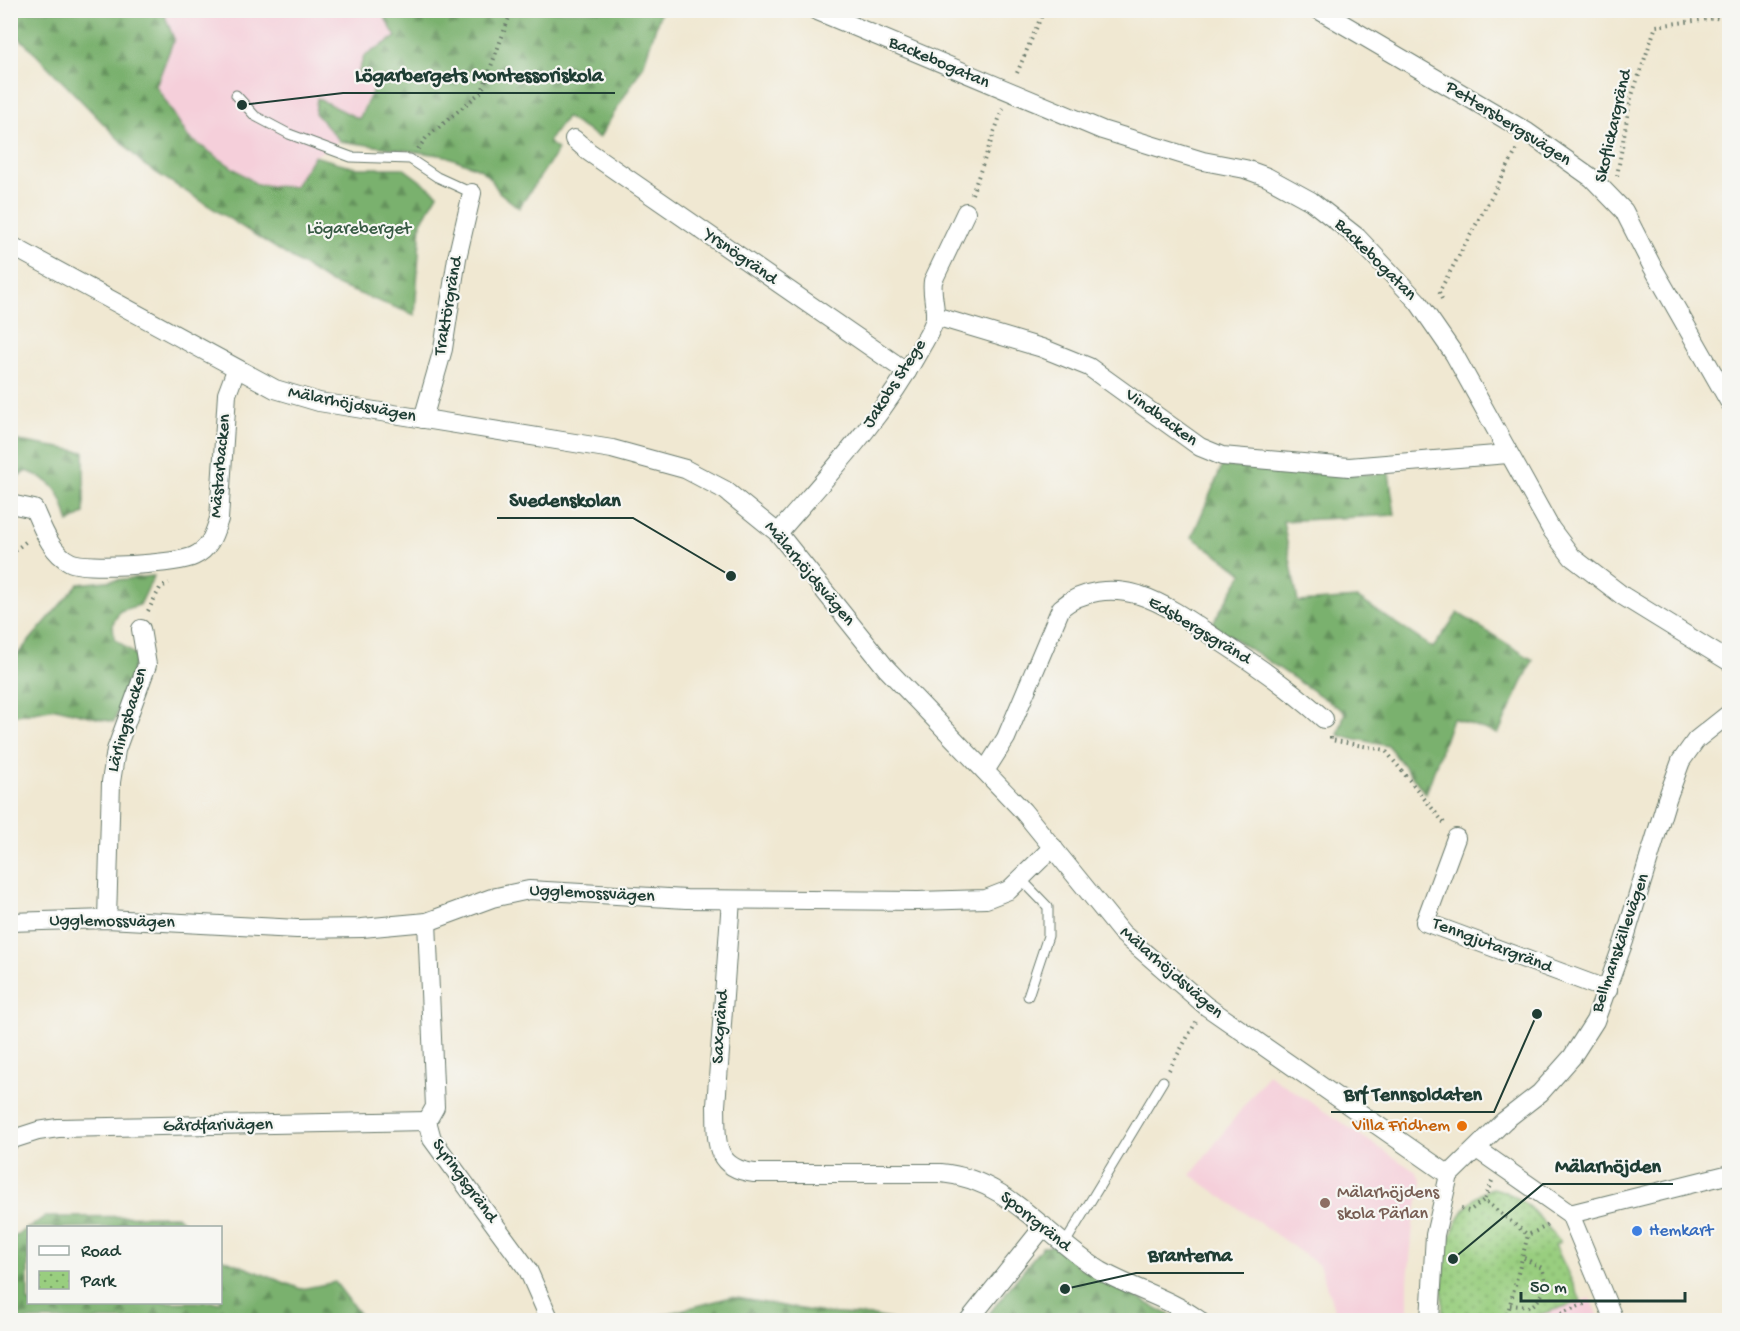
<svg xmlns="http://www.w3.org/2000/svg" width="1740" height="1331" viewBox="0 0 1740 1331" font-family="'Gochi Hand',sans-serif">
<style>
.built{fill:#f5cfda}
.forest{fill:url(#forest-firs);stroke:#4c7751;stroke-width:1.5}
.park{fill:url(#park-dots);stroke:#5c865a;stroke-width:1.5}
.lines{fill:none;stroke-linecap:round;stroke-linejoin:round}
.lane-casing{stroke:#68796b;stroke-width:11}
.street-casing{stroke:#68796b;stroke-width:20}
.path{stroke:#68796b;stroke-width:4;stroke-dasharray:1.5 4.5;stroke-linecap:butt}
.lane{stroke:#fff;stroke-width:9}
.street{stroke:#fff;stroke-width:18}
.food-dot{fill:#e8710a;stroke:#f6f6f2;stroke-width:2}
.education-dot{fill:#8d6e63;stroke:#f6f6f2;stroke-width:2}
.shop-dot{fill:#3f7fe0;stroke:#f6f6f2;stroke-width:2}
.labels{text-anchor:middle;dominant-baseline:central;stroke-width:4.5;stroke-linejoin:round;paint-order:stroke}
.street-label{font-size:18px;fill:#1f3d34;stroke:#f6f6f2}
.park-label{font-size:18px;fill:#375a43;stroke:#f6f6f2}
.food-label{font-size:18px;fill:#c56008;stroke:#f6f6f2;text-anchor:end}
.education-label{font-size:18px;fill:#785e54;stroke:#f6f6f2;text-anchor:start}
.shop-label{font-size:18px;fill:#366cbe;stroke:#f6f6f2;text-anchor:start}
.leader{fill:none;stroke:#1f3d34;stroke-width:2}
.callout-dot{fill:#1f3d34;stroke:#f6f6f2;stroke-width:2}
.callout-label{font-size:20px;text-anchor:middle;font-weight:bold;fill:#1f3d34;stroke:#f6f6f2;stroke-width:4.5;stroke-linejoin:round;paint-order:stroke}
</style>
<defs>
<pattern id="forest-firs" width="22" height="20" patternUnits="userSpaceOnUse" patternTransform="scale(1.5)"><rect width="22" height="20" fill="#7ab16e"/><path d="M5 1l3.5 6h-7zM16 11l3.5 6h-7z" fill="#63915b"/></pattern>
<pattern id="park-dots" width="8" height="8" patternUnits="userSpaceOnUse" patternTransform="scale(1.5)"><rect width="8" height="8" fill="#99ce7f"/><path d="M2 2h.1M6 6h.1" fill="none" stroke="#7ca869" stroke-width="1.8" stroke-linecap="round"/></pattern>
</defs>
<rect width="100%" height="100%" fill="#f6f6f2"/>
<filter id="ink" filterUnits="userSpaceOnUse"><feTurbulence type="fractalNoise" baseFrequency=".0167" numOctaves="2"/><feDisplacementMap in="SourceGraphic" scale="12" xChannelSelector="R" yChannelSelector="G"/><feConvolveMatrix kernelMatrix="1 2 1 2 8 2 1 2 1" color-interpolation-filters="sRGB"/></filter>
<filter id="wash" filterUnits="userSpaceOnUse"><feTurbulence type="fractalNoise" baseFrequency=".008" numOctaves="4" result="noise"/><feDisplacementMap in="SourceGraphic" scale="24" xChannelSelector="R" yChannelSelector="G"/><feGaussianBlur stdDeviation="1.35" result="paint"/><feColorMatrix in="noise" values="0 0 0 0 0 0 0 0 0 0 0 0 0 0 0 0 0 1.4 0 .05"/><feComposite in="paint" operator="in"/></filter>
<g filter="url(#wash)">
<rect width="100%" height="100%" fill="#f0e8d2"/>
<g class="built">
<path d="M 163,11 L 381,11 L 396,37 L 358,119 L 317,99 L 315,113 L 340,141 L 314,156 L 294,187 L 258,185 L 188,137 L 156,85 L 174,39 Z"/>
<path d="M 1268,1074 L 1416,1172 L 1422,1182 L 1413,1225 L 1408,1281 L 1408,1320 L 1338,1320 L 1319,1265 L 1191,1175 Z"/>
<path d="M 1590,1298 L 1599,1320 L 1523,1320 L 1581,1301 Z"/>
</g>
<g class="forest">
<path d="M 10,11 L 163,11 L 174,39 L 156,86 L 188,137 L 258,185 L 294,187 L 314,156 L 358,168 L 403,168 L 438,194 L 421,222 L 415,315 L 331,283 L 144,165 L 11,29 Z"/>
<path d="M 381,11 L 661,11 L 643,66 L 599,138 L 566,117 L 548,142 L 558,150 L 519,208 L 499,192 L 491,179 L 480,169 L 446,156 L 340,141 L 315,113 L 317,98 L 359,119 L 376,84 L 358,73 L 364,56 L 396,37 Z"/>
<path d="M 11,438 L 13,440 L 84,452 L 84,513 L 69,523 C 60,493 58,483 27,471 L 11,480 Z"/>
<path d="M 1222,466 L 1344,475 L 1389,473 L 1395,515 L 1283,521 L 1298,602 L 1358,598 L 1433,648 L 1458,613 L 1533,660 L 1498,734 L 1452,718 L 1426,794 L 1388,746 L 1338,735 L 1345,712 L 1212,624 L 1243,573 L 1192,537 Z"/>
<path d="M 154,576 L 140,605 L 120,611 L 113,623 L 114,638 L 137,656 L 114,722 L 56,708 L 11,716 L 11,662 L 78,584 Z"/>
<path d="M 177,1216 L 189,1227 L 29,1228 L 44,1217 Z"/>
<path d="M 28,1228 L 28,1302 L 220,1302 L 221,1258 L 301,1289 L 335,1282 L 364,1320 L 11,1320 L 11,1239 Z"/>
<path d="M 1055,1246 L 1081,1268 L 1179,1320 L 984,1320 L 1042,1247 Z"/>
<path d="M 731,1297 L 824,1313 L 874,1316 L 893,1320 L 643,1320 Z"/>
</g>
<path class="park" d="M 1492,1188 C 1523,1194 1541,1219 1560,1242 L 1555,1245 L 1581,1301 L 1523,1320 L 1443,1320 C 1441,1276 1444,1207 1492,1188 Z"/>
</g>
<g filter="url(#ink)">
<g class="lines">
<g class="lane-casing">
<g id="lane">
<path d="M 236,95 L 255,116 L 289,134 L 351,157 L 410,159 L 437,177 L 472,193"/>
<path d="M 1021,879 L 1048,907 L 1048,936 L 1028,996"/>
<path d="M 1064,1245 L 1163,1081"/>
</g>
</g>
<g class="street-casing">
<g id="street">
<path d="M 815,10 L 1102,130 L 1203,161 L 1245,169 L 1267,177 L 1311,201 L 1357,237 L 1418,302 L 1454,354 L 1551,529 L 1572,557 L 1623,596 L 1730,662"/>
<path d="M 1319,10 L 1527,132 L 1592,178 L 1624,211 L 1652,266 L 1730,403"/>
<path d="M 574,139 L 589,152 L 907,372"/>
<path d="M 10,245 L 275,389 L 319,402 L 612,449 L 685,469 L 725,490 L 778,533 L 886,668 L 1023,811 L 1122,933 L 1206,1006 L 1449,1175"/>
<path d="M 935,316 L 1042,348 L 1089,367 L 1200,447 L 1222,456 L 1349,467 L 1508,454"/>
<path d="M 423,419 L 443,349 L 457,258 L 472,193"/>
<path d="M 10,504 L 34,509 C 42,527 51,553 70,562 C 85,570 178,564 194,556 C 210,549 214,534 219,519 L 227,394 L 236,370"/>
<path d="M 778,533 C 828,475 882,419 919,351 C 924,341 933,329 935,318 C 936,306 931,294 933,281 L 966,212"/>
<path d="M 985,771 L 1006,738 L 1061,608 C 1082,590 1112,587 1139,595 C 1167,604 1193,623 1218,640 C 1255,664 1291,689 1324,719"/>
<path d="M 1456,838 L 1425,922 L 1608,990"/>
<path d="M 731,900 L 716,1106 C 717,1139 712,1168 754,1173 L 941,1173 C 1009,1179 1046,1238 1101,1271 C 1133,1289 1169,1298 1199,1320"/>
<path d="M 107,919 L 111,782 L 116,750 L 147,665 L 141,629"/>
<path d="M 10,922 L 107,919 L 297,929 L 362,928 L 427,922 L 492,898 L 529,890 L 686,899 L 918,901 L 986,899 L 1009,890 L 1053,847"/>
<path d="M 427,922 L 435,1107 L 427,1121 L 432,1139 L 528,1270 L 550,1320"/>
<path d="M 10,1140 L 38,1131 L 58,1128 L 427,1121"/>
<path d="M 1477,1149 L 1570,1214 L 1614,1320"/>
<path d="M 1449,1175 L 1504,1121 L 1540,1093 L 1572,1057 L 1595,1021 L 1624,941 L 1667,799 L 1681,761 L 1696,740 L 1730,713"/>
<path d="M 1570,1214 L 1730,1174"/>
<path d="M 969,1320 L 1044,1226"/>
<path d="M 1430,1320 L 1435,1235 L 1449,1175"/>
</g>
</g>
<g class="path">
<path d="M 1017,73 L 1044,10"/>
<path d="M 418,149 L 426,138 L 482,91 L 510,15 L 509,10"/>
<path d="M 1617,176 L 1630,101 L 1656,26 L 1716,18 L 1730,21"/>
<path d="M 972,194 L 1003,108"/>
<path d="M 1442,299 L 1439,292 L 1518,148"/>
<path d="M 10,554 L 28,540"/>
<path d="M 148,611 L 160,588 L 169,583"/>
<path d="M 1331,737 L 1331,740 L 1385,750 L 1444,823"/>
<path d="M 1169,1070 L 1196,1022"/>
<path d="M 1492,1181 L 1484,1200 L 1528,1235"/>
<path d="M 1461,1209 L 1469,1211 L 1484,1200"/>
<path d="M 1510,1305 L 1530,1307 C 1545,1297 1548,1284 1542,1268 L 1522,1257"/>
<path d="M 1506,1320 L 1528,1235 L 1551,1224"/>
<path d="M 1544,1320 L 1587,1303"/>
</g>
<use href="#lane" class="lane"/>
<use href="#street" class="street"/>
</g>
</g>
<circle class="food-dot" cx="1462" cy="1126" r="6"/>
<circle class="education-dot" cx="1325" cy="1203" r="6"/>
<circle class="shop-dot" cx="1637" cy="1231" r="6"/>
<g class="labels">
<g class="street-label">
<text transform="translate(939 63) rotate(23)">Backebogatan</text>
<text transform="translate(1508 124) rotate(32)">Pettersbergsvägen</text>
<text transform="translate(1614 126) rotate(-77)">Skoflickargränd</text>
<text transform="translate(740 257) rotate(35)">Yrsnögränd</text>
<text transform="translate(1375 260) rotate(45)">Backebogatan</text>
<text transform="translate(449 306) rotate(-80)">Traktörgränd</text>
<text transform="translate(895 384) rotate(-57)">Jakobs Stege</text>
<text transform="translate(352 405) rotate(11)">Mälarhöjdsvägen</text>
<text transform="translate(1161 418) rotate(36)">Vindbacken</text>
<text transform="translate(221 466) rotate(-85)">Mästarbacken</text>
<text transform="translate(809 574) rotate(50)">Mälarhöjdsvägen</text>
<text transform="translate(1199 631) rotate(31)">Edsbergsgränd</text>
<text transform="translate(128 720) rotate(-74)">Lärlingsbacken</text>
<text transform="translate(592 894) rotate(3)">Ugglemossvägen</text>
<text transform="translate(112 922) rotate(1)">Ugglemossvägen</text>
<text transform="translate(1621 943) rotate(-71)">Bellmanskällevägen</text>
<text transform="translate(1492 946) rotate(21)">Tenngjutargränd</text>
<text transform="translate(1171 973) rotate(41)">Mälarhöjdsvägen</text>
<text transform="translate(721 1027) rotate(-86)">Saxgränd</text>
<text transform="translate(218 1126) rotate(-1)">Gårdfarivägen</text>
<text transform="translate(464 1181) rotate(54)">Syringsgränd</text>
<text transform="translate(1035 1222) rotate(39)">Sporrgränd</text>
</g>
<g class="park-label">
<text x="359" y="229">Lögareberget</text>
</g>
<g class="food-label">
<text x="1450" y="1126">Villa Fridhem</text>
</g>
<g class="education-label">
<text x="1337" y="1193">Mälarhöjdens<tspan x="1337" dy="21">skola Pärlan</tspan></text>
</g>
<g class="shop-label">
<text x="1649" y="1231">Hemkart</text>
</g>
</g>
<path class="leader" d="M242 105L343 93H615M731 576L633 518H497M1537 1014L1494 1112H1331M1453 1259L1543 1184H1673M1065 1289L1136 1273H1244"/>
<g class="callout-dot">
<circle cx="242" cy="105" r="6"/>
<circle cx="731" cy="576" r="6"/>
<circle cx="1537" cy="1014" r="6"/>
<circle cx="1453" cy="1259" r="6"/>
<circle cx="1065" cy="1289" r="6"/>
</g>
<g class="callout-label">
<text x="479" y="81">Lögarbergets Montessoriskola</text>
<text x="565" y="506">Svedenskolan</text>
<text x="1413" y="1100">Brf Tennsoldaten</text>
<text x="1608" y="1172">Mälarhöjden</text>
<text x="1190" y="1261">Branterna</text>
</g>
<rect width="1740" height="1331" fill="none" stroke="#f6f6f2" stroke-width="36"/>
<rect x="27" y="1226" width="195" height="78" fill="#f6f6f2" stroke="#a0aca6" stroke-width="1.5"/>
<rect x="39" y="1246" width="30" height="9" fill="#ffffff" stroke="#a0aca6" stroke-width="1.5"/>
<text x="81" y="1256" font-size="18" fill="#1f3d34">Road</text>
<rect x="39" y="1271" width="30" height="18" fill="url(#park-dots)" stroke="#a0aca6" stroke-width="1.5"/>
<text x="81" y="1286" font-size="18" fill="#1f3d34">Park</text>
<path d="M1521 1292v9h164v-9" fill="none" stroke="#1f3d34" stroke-width="3"/>
<text x="1530" y="1292" font-size="18" fill="#1f3d34" stroke="#f6f6f2" stroke-width="4.5" paint-order="stroke">50 m</text>
</svg>
